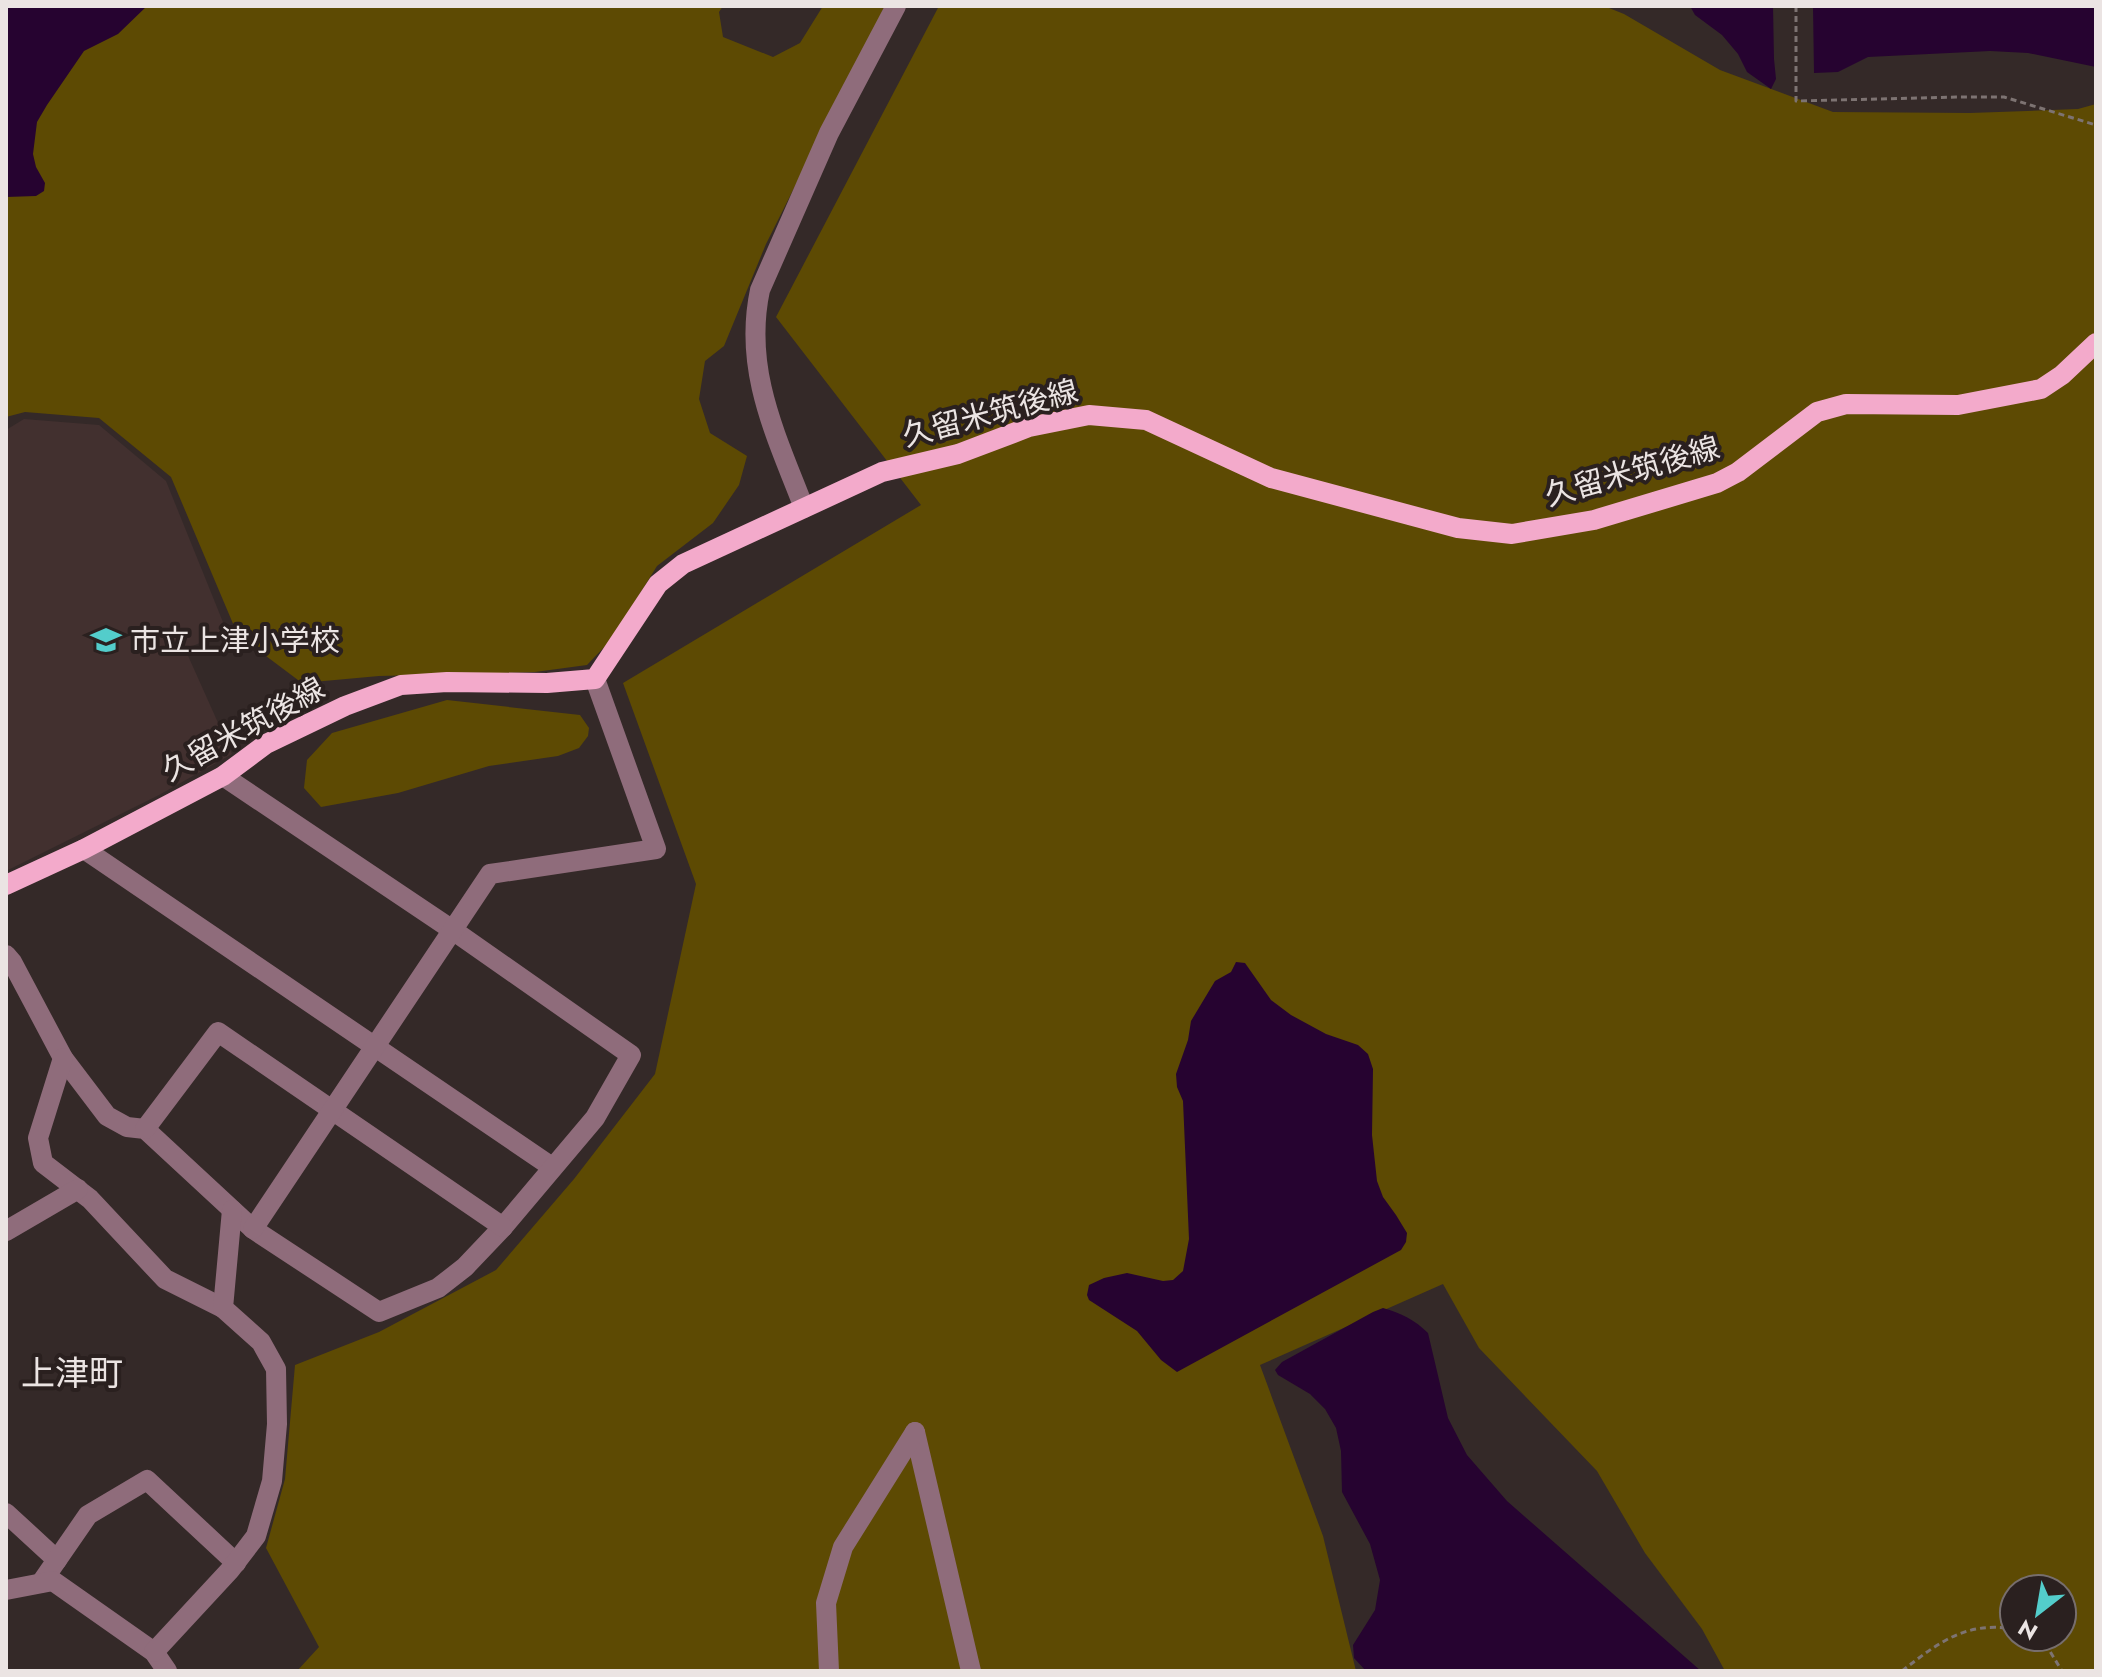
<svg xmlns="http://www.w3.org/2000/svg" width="2102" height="1677" viewBox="0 0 2102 1677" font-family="Jost,'Noto Sans JP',sans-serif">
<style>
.built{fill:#42302f}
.green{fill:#5d4a03;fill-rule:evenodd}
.water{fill:#260330}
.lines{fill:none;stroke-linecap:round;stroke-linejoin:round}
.path{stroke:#7d7372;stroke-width:3;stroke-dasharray:6 4;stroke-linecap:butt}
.minor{stroke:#8f6c7b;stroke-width:20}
.major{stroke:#f3aacb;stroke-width:20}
.labels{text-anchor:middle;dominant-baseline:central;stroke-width:8;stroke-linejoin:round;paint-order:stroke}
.street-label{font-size:30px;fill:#ebe4e3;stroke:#2a201f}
.poi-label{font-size:30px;fill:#ebe4e3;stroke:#2a201f;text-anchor:start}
.quarter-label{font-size:34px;fill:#ebe4e3;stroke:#2a201f}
</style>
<rect width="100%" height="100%" fill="#342928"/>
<path class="built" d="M 24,419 L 99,425 L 166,481 L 227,632 L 185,649 L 232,754 L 159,795 L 6,871 L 6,430 Z"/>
<g class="green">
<path d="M 65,6 L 723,6 L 719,12 L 723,37 L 773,57 L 800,43 L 823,6 L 885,6 L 766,244 L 724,346 L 705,361 L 699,399 L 710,433 L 747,456 L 739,485 L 713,523 L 657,566 L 611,640 L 587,665 L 535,672 L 379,676 L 302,683 L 262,653 L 234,626 L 171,477 L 99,418 L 25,412 L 6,417 L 6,175 Z"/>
<path d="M 939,6 L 1604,6 L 1624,14 L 1720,70 L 1833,112 L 1970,113 L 2078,109 L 2096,104 L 2096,1671 L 1725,1671 L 1702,1629 L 1645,1553 L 1597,1471 L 1479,1348 L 1443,1284 L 1260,1365 L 1323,1536 L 1356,1671 L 297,1671 L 319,1647 L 266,1548 L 285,1479 L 295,1365 L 379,1332 L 496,1270 L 574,1179 L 655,1074 L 696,884 L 623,683 L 921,505 L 776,317 ZM 2014,1589 L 2062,1589 L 2062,1637 L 2014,1637 Z"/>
<path d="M 447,700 L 580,715 L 589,728 L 588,736 L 579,748 L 558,756 L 489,766 L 398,793 L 321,807 L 304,788 L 307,760 L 332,733 Z"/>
</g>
<g class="water">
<path d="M 6,6 L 147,6 L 118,34 L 84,51 L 47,105 L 37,122 L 33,154 L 36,167 L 45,183 L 44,191 L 36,196 L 6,197 Z"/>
<path d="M 1690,6 L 1773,6 L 1774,59 L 1776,79 L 1771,89 L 1747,72 L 1738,54 L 1722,35 L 1695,15 Z"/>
<path d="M 1813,6 L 2096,6 L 2096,67 L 2028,53 L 1990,51 L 1868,57 L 1838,72 L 1814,73 Z"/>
<path d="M 1236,962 L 1245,963 L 1271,1000 L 1291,1015 L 1326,1034 L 1358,1045 L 1368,1054 L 1373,1069 L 1372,1135 L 1377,1181 L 1383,1197 L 1396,1215 L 1407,1233 L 1406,1242 L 1401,1250 L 1177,1372 L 1161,1360 L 1137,1331 L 1089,1300 L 1087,1295 L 1089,1285 L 1104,1278 L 1127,1273 L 1163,1281 L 1173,1280 L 1183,1271 L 1189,1239 L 1183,1101 L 1177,1087 L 1176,1074 L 1188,1040 L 1191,1021 L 1215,981 L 1231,972 Z"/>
<path d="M 1383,1308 C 1401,1313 1415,1320 1428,1333 L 1448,1418 L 1467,1455 L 1507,1501 L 1701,1671 L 1366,1671 L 1354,1658 L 1353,1645 L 1375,1610 L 1380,1580 L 1370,1544 L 1342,1492 L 1341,1451 L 1336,1428 L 1325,1409 L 1310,1394 L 1278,1375 L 1275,1370 L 1282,1362 L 1373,1312 Z"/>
</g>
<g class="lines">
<g class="path">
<path d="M 1796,6 L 1796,101 L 1956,97 L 2004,97 L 2096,125"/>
<path d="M 2038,1637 L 2043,1640 L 2062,1671"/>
<path d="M 1902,1671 C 1938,1643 1965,1621 2014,1629"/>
</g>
<g class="minor">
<path d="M 804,508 C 776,435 743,370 760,290 L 829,133 L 896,6"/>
<path d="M 84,849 L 549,1165"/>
<path d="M 6,955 L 12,962 L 63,1058 L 107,1116 L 127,1127 L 145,1129 L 253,1229 L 379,1312 L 438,1288 L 465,1267 L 503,1227 L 595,1118 L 631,1055 L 454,931 L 223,776"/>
<path d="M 63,1058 L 38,1138 L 43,1163 L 90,1199 L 165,1279 L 223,1308"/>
<path d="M 145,1129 L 218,1032 L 503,1227"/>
<path d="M 253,1229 L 490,874 L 656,849 L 595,679"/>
<path d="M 6,1231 L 78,1189"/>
<path d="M 915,1432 L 971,1671"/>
<path d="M 6,1513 L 57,1560"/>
<path d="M 41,1583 L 88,1515 L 147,1480 L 236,1563"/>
<path d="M 6,1590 L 53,1581 L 154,1652 L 167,1671"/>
<path d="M 154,1652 L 230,1570 L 256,1536 L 272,1481 L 277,1424 L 276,1369 L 261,1342 L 223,1308 L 232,1210"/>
<path d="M 829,1671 L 826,1603 L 843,1547 L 915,1432"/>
</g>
<path class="major" d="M 6,885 L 84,849 L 223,776 L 266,744 L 345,706 L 401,685 L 447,682 L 547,683 L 595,679 L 658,584 L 683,564 L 882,472 L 958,454 L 1029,427 L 1089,415 L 1146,420 L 1271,478 L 1458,528 L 1512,534 L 1594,520 L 1717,483 L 1738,472 L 1817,412 L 1846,404 L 1958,405 L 2041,389 L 2062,375 L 2096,343"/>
</g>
<defs>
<g id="school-bare" transform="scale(2.4)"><path d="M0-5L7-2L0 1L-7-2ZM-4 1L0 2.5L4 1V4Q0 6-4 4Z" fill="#53cdcb" stroke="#2a201f" stroke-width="2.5" paint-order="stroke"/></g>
</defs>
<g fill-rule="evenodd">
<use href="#school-bare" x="106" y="640"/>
</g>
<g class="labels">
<g class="street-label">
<text transform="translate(990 413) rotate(-15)">久留米筑後線</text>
<text transform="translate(1632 471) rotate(-16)">久留米筑後線</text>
<text transform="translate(243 729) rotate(-29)">久留米筑後線</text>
</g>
<g class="poi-label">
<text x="130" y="640">市立上津小学校</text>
</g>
<g class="quarter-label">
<text x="72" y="1373">上津町</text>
</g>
</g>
<rect width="2102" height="1677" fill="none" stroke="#ebe4e3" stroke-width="16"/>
<g transform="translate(2038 1613) rotate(211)"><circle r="38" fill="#2a201f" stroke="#776e6d" stroke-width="2"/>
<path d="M0-6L14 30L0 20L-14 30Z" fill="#53cdcb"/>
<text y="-12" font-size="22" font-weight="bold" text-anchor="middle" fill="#ebe4e3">N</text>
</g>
</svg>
